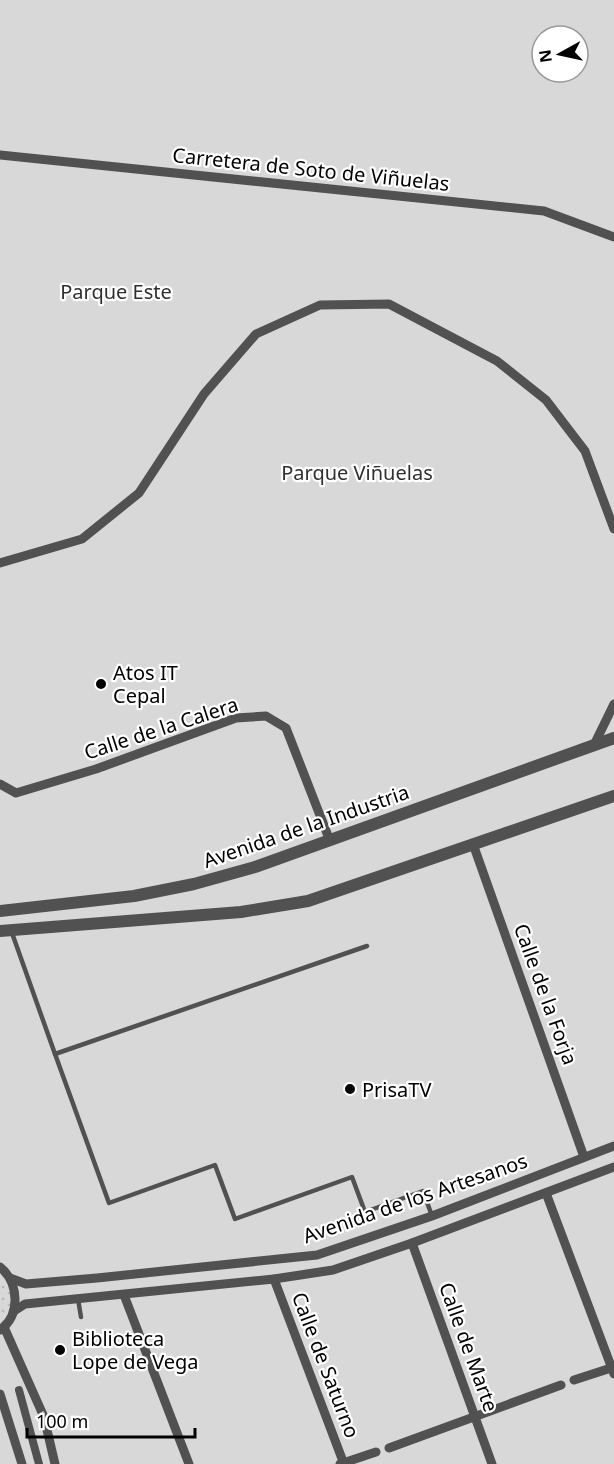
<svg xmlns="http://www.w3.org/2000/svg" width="614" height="1464" viewBox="0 0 614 1464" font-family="'Noto Sans',sans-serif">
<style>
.park{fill:#d8d8d8;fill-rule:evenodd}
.garden{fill:url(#garden-dots)}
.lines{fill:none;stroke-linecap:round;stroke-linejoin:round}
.service{stroke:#515151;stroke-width:4.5}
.pedestrian{stroke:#515151;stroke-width:8}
.minor{stroke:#515151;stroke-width:9}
.tertiary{stroke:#515151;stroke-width:12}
.poi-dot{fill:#000;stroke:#fff;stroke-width:2}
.labels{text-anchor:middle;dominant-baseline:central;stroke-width:4.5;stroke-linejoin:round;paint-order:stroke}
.street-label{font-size:20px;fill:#000;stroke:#fff}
.park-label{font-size:20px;fill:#2f2f2f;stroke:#fff}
.poi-label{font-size:20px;fill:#000;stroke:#fff;text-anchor:start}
</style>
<defs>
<pattern id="garden-dots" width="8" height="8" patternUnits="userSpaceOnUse" patternTransform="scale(1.5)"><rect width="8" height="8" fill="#d8d8d8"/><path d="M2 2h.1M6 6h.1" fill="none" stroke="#b8b8b8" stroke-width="1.8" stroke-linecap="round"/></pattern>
</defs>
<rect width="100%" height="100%" fill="#fff"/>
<path class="park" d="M 0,0 L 614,0 L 614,1464 L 0,1464 ZM 542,36 L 578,36 L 578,72 L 542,72 Z"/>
<path class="garden" d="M 0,1273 C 14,1288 14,1310 0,1324 Z"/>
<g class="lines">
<g class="service">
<path d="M 12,933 L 55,1054 L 367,946"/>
<path d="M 55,1054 L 109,1203 L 215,1165 L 235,1219 L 352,1177 L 365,1212 L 423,1191 L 432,1216"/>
<path d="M 78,1299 L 81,1317"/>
</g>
<path class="pedestrian" d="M 19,1390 L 39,1464"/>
<g class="minor">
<path d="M 0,155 L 544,211 L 614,237"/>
<path d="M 0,563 L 82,539 L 139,493 L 204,394 L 256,334 L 320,305 L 389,304 L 497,361 L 546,400 L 585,451 L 614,529"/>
<path d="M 594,745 L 614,704"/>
<path d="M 0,784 L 16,793 L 96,769 L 236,718 L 266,716 L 286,728 L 330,841"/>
<path d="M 473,844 L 584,1157"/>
<path d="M 546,1193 L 614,1374"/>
<path d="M 412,1243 L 492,1464"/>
<path d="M 0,1267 C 19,1283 21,1315 0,1330"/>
<path d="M 10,1278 L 26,1284 L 97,1278 L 317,1255 L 432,1216 L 614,1146"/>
<path d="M 274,1279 L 344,1464"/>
<path d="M 124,1295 L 189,1464"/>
<path d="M 14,1311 L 25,1304 L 274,1279 L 333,1270 L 412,1243 L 614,1167"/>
<path d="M 4,1327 L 44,1417 L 55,1464"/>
<path d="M 574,1380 L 614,1367"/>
<path d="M 0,1394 L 22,1464"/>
<path d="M 389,1448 L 561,1385"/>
<path d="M 340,1464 L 376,1452"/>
</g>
<g class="tertiary">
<path d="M 0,911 L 134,896 L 194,884 L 255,867 L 614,738"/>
<path d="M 0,931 L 241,912 L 308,901 L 614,796"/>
</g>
</g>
<g class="poi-dot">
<circle cx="101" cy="684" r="6"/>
<circle cx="350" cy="1089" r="6"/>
<circle cx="60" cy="1350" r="6"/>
</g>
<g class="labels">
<g class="street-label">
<text transform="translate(311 169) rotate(6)">Carretera de Soto de Viñuelas</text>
<text transform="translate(161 728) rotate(-18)">Calle de la Calera</text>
<text transform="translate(306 826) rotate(-19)">Avenida de la Industria</text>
<text transform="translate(546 994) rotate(70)">Calle de la Forja</text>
<text transform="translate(415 1198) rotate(-19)">Avenida de los Artesanos</text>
<text transform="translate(469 1347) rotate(70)">Calle de Marte</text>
<text transform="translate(326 1365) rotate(69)">Calle de Saturno</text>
</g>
<g class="park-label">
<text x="116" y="291">Parque Este</text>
<text x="357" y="472">Parque Viñuelas</text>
</g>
<g class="poi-label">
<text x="113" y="672">Atos IT<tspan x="113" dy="23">Cepal</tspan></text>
<text x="362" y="1089">PrisaTV</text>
<text x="72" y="1338">Biblioteca<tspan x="72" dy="23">Lope de Vega</tspan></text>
</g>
</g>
<g transform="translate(560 54) rotate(262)"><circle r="28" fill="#ffffff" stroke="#999999" stroke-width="1.5"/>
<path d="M0-4.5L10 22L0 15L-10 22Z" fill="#000000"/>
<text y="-9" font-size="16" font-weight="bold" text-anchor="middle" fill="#000000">N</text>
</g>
<path d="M27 1428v9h168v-9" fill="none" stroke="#000000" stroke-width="3"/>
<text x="36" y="1428" font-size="18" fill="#000000" stroke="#ffffff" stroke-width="4.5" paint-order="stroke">100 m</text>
</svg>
